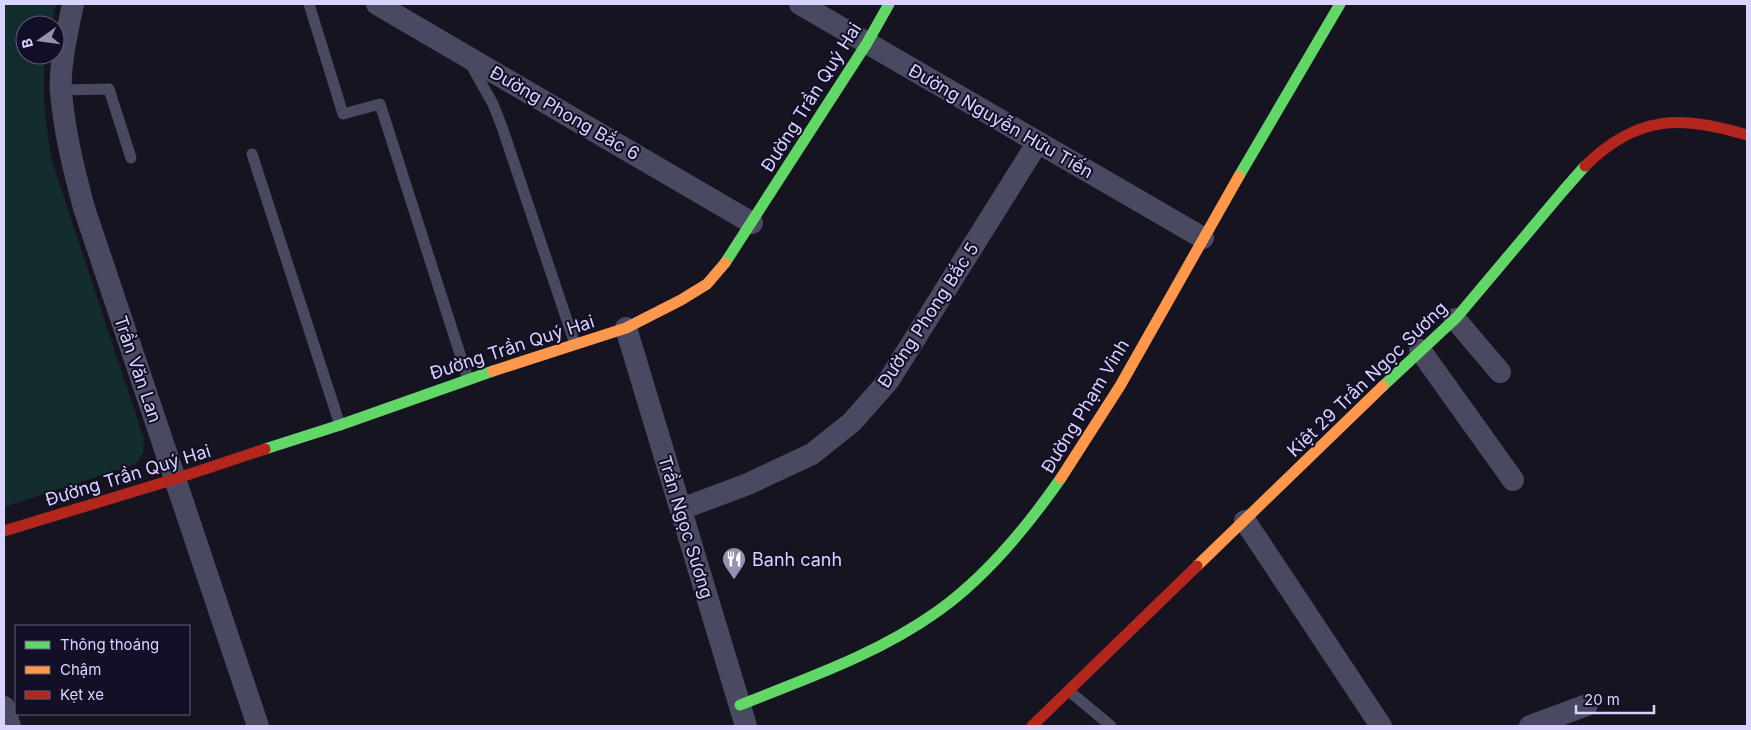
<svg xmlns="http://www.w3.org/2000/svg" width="1751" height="730" viewBox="0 0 1751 730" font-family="Inter,sans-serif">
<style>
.green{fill:#132c2d}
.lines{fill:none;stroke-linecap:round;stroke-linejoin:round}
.lane{stroke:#4a4962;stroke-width:11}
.street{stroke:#4a4962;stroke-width:22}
.fast{stroke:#63d668;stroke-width:11}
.slow{stroke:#ff974d;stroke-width:11}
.jam{stroke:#b3261e;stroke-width:11}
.labels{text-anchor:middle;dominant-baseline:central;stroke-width:4;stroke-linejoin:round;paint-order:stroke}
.street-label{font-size:18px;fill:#d9d4ff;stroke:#130f26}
.poi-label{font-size:18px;fill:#d9d4ff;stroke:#130f26;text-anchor:start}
</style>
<rect width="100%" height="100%" fill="#161421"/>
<path class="green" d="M 4,4 L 56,4 L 51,25 L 25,25 L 25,55 L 46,55 C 41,90 46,126 52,161 L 144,439 L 143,453 L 136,464 L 4,507 Z"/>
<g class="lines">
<g class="lane">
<path d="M 309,4 L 343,114 L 380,104 L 468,379"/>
<path d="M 470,63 L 493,104 L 502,127 L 575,344"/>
<path d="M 61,90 L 109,89 L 131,158"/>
<path d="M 252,154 L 340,425"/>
<path d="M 1069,691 L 1111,726"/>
</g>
<g class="street">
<path d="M 73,4 C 68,28 59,67 61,91 C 64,131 74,170 84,208 L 258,726"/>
<path d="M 377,4 L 752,223"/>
<path d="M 800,4 L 1203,238"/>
<path d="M 1455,319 L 1500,372"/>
<path d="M 626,328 L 746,726"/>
<path d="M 1420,350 L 1513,480"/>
<path d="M 681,509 L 748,484 L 812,454 L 852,422 L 889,380 L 1038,142"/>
<path d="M 1245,521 L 1381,726"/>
<path d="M 4,707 L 10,726"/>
<path d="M 1530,726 L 1587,705"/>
</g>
<g class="fast">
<path d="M 1239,176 L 1340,4"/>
<path d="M 725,263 L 867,43 L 889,4"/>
<path d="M 1383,386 L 1457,317 L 1563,191 L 1585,166"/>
<path d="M 265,449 L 340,425 L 493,371"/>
<path d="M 740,705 C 808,678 878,654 938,611 C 987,576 1027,527 1061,478"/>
</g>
<g class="slow">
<path d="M 493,371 L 626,328 L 681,300 L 707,284 L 725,263"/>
<path d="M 1061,478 L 1120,386 L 1239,176"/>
<path d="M 1197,566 L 1383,386"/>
</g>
<g class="jam">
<path d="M 1585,166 C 1637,115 1680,115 1747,135"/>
<path d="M 4,531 L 175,479 L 265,449"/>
<path d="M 1032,726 L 1197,566"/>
</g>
</g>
<defs>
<g id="restaurant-pin" transform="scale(1.25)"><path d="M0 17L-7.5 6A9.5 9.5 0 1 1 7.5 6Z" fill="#9591b1" stroke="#130f26"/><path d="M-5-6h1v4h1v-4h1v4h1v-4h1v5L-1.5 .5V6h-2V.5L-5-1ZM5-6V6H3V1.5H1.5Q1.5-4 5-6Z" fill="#fff"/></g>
</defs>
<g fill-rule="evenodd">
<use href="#restaurant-pin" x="734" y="559"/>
</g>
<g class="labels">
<g class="street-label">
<text transform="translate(811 97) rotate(-58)">Đường Trần Quý Hai</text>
<text transform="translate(565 113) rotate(30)">Đường Phong Bắc 6</text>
<text transform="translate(1001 121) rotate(30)">Đường Nguyễn Hữu Tiến</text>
<text transform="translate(928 315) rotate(-57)">Đường Phong Bắc 5</text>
<text transform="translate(512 347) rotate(-18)">Đường Trần Quý Hai</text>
<text transform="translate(138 369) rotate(71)">Trần Văn Lan</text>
<text transform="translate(1367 379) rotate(-44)">Kiệt 29 Trần Ngọc Sương</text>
<text transform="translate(1085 406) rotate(-59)">Đường Phạm Vinh</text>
<text transform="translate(128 475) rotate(-17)">Đường Trần Quý Hai</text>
<text transform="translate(686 527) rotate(73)">Trần Ngọc Sương</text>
</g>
<g class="poi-label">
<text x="752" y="559">Banh canh</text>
</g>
</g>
<rect width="1751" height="730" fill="none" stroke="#d9d4ff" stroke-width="10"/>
<rect x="15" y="625" width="175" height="90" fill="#130f26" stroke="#625e7d"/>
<rect x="25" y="641" width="25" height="8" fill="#63d668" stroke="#625e7d"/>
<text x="60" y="650" font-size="15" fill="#d9d4ff">Thông thoáng</text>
<rect x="25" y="666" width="25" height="8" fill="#ff974d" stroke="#625e7d"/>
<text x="60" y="675" font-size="15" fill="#d9d4ff">Chậm</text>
<rect x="25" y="691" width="25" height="8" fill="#b3261e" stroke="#625e7d"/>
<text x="60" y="700" font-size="15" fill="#d9d4ff">Kẹt xe</text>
<g transform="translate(40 40) rotate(256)"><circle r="24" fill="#130f26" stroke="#625e7d"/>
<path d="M0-4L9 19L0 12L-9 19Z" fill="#9591b1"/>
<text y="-8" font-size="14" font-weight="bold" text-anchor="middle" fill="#d9d4ff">B</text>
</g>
<path d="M1576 705v8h78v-8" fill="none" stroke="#d9d4ff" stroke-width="2.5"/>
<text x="1584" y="705" font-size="15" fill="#d9d4ff" stroke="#130f26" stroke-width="4" paint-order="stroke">20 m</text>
</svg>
